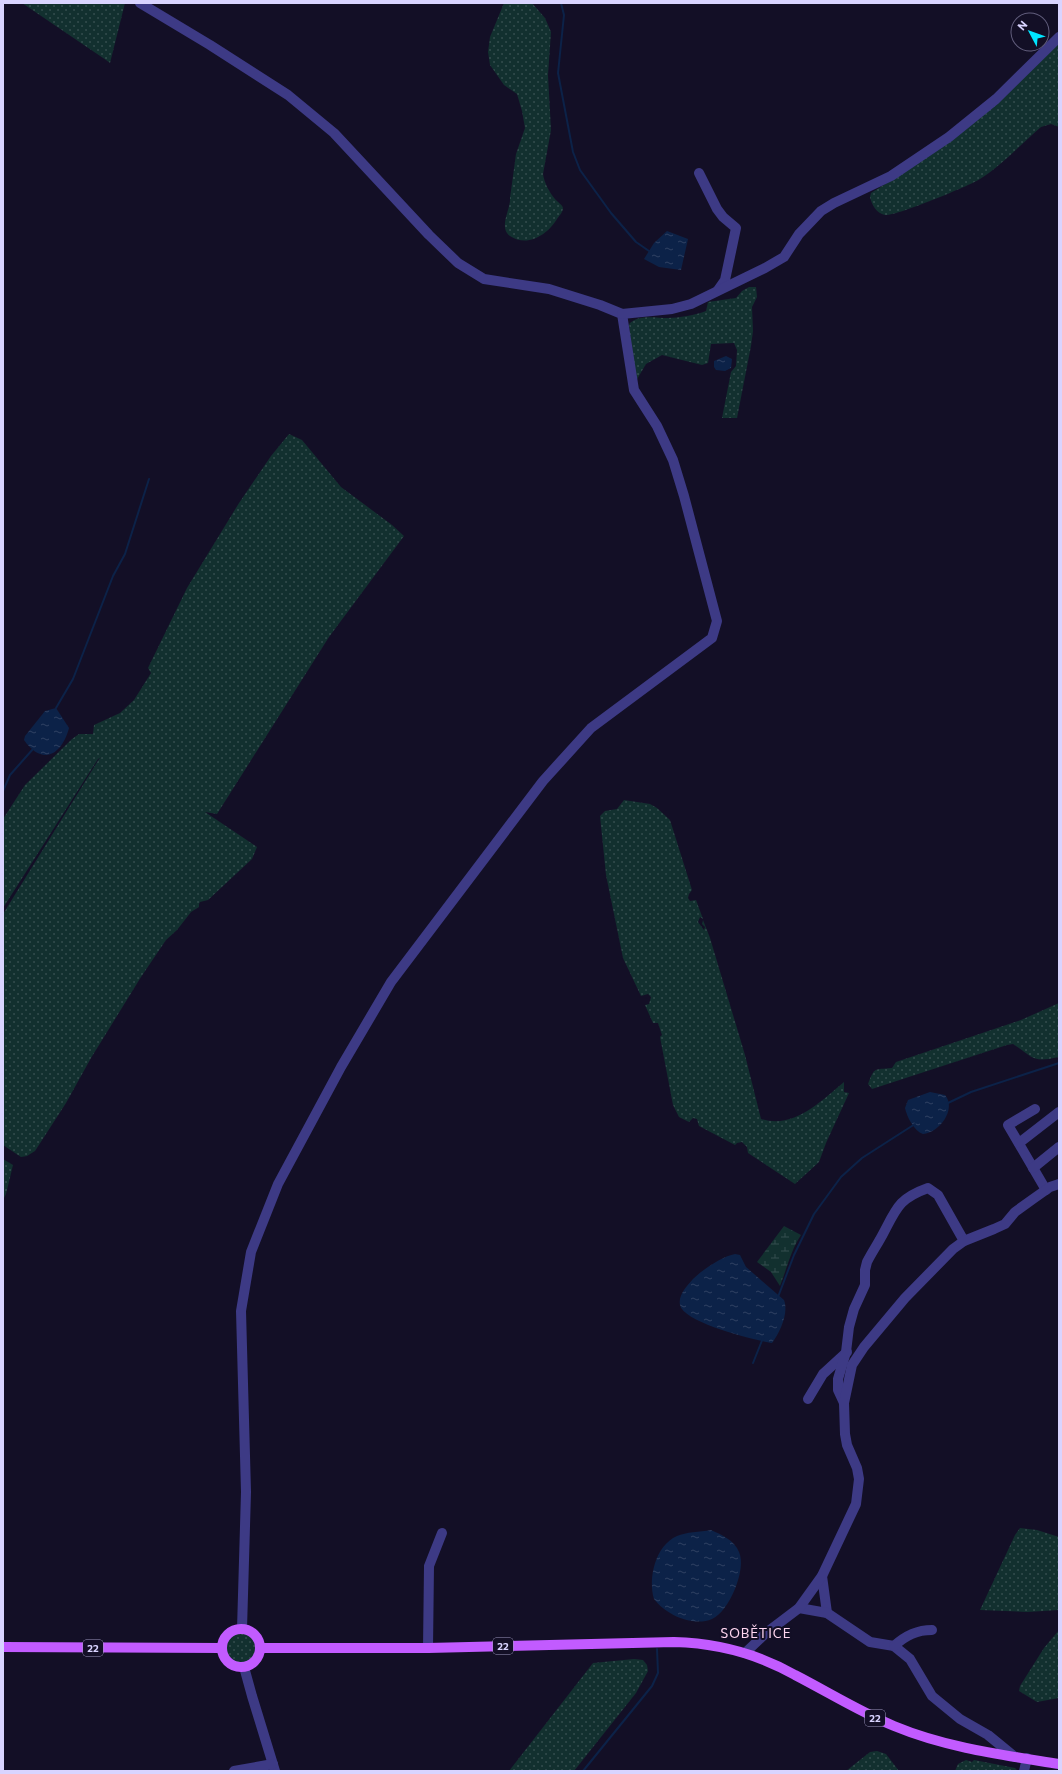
<svg xmlns="http://www.w3.org/2000/svg" width="1062" height="1774" viewBox="0 0 1062 1774" font-family="Commissioner,sans-serif">
<style>
.grass{fill:url(#grass-dots)}
.wetland{fill:url(#wetland-marsh)}
.water{fill:url(#water-ripples)}
.lines{fill:none;stroke-linecap:round;stroke-linejoin:round}
.stream{stroke:#0c2248;stroke-width:2}
.minor{stroke:#3d3a85;stroke-width:10}
.major{stroke:#c25bff;stroke-width:10}
.labels{text-anchor:middle;dominant-baseline:central;stroke-width:4;stroke-linejoin:round;paint-order:stroke}
.shield{fill:#130f26;stroke:#9e99be;stroke-width:1}
.shield-label{font-size:10px;font-weight:bold;fill:#d9d4ff}
.quarter-label{font-size:13px;letter-spacing:1px;fill:#ffd6f0;stroke:#130f26}
</style>
<defs>
<pattern id="grass-dots" width="8" height="8" patternUnits="userSpaceOnUse"><rect width="8" height="8" fill="#12302f"/><path d="M2 2h.1M6 6h.1" fill="none" stroke="#344d4e" stroke-width="1.8" stroke-linecap="round"/></pattern>
<pattern id="wetland-marsh" width="20" height="14" patternUnits="userSpaceOnUse"><rect width="20" height="14" fill="#12302f"/><path d="M1 5h8M5 5V1M11 12h8M15 12V8" fill="none" stroke="#344d4e"/></pattern>
<pattern id="water-ripples" width="26" height="14" patternUnits="userSpaceOnUse"><rect width="26" height="14" fill="#0c2248"/><path d="M2 4q2-2 4 0t4 0M15 11q2-2 4 0t4 0" fill="none" stroke="#2f4163"/></pattern>
</defs>
<rect width="100%" height="100%" fill="#130f26"/>
<g class="grass">
<path d="M 22,3 L 125,3 L 110,63 L 106,60 Z"/>
<path d="M 504,3 L 532,3 L 545,18 L 551,32 L 548,75 L 551,130 L 543,174 C 544,182 549,192 555,199 C 557,202 562,204 563,208 C 563,212 559,216 557,219 C 548,234 528,248 510,236 C 498,227 511,209 510,198 L 516,154 L 525,128 L 522,111 L 517,94 L 504,85 L 490,65 L 488,52 L 490,37 Z"/>
<path d="M 1059,41 L 1059,127 L 1051,124 L 1041,127 C 1021,144 1002,165 980,179 C 969,186 894,217 885,215 C 876,213 872,205 870,197 L 871,193 L 893,179 Z"/>
<path d="M 749,287 L 756,287 L 757,297 L 752,307 L 753,331 L 751,346 L 737,418 L 722,418 L 731,372 L 736,366 L 737,350 L 734,343 L 711,344 L 708,363 L 702,365 L 662,355 L 646,364 L 636,381 L 634,378 L 629,324 C 638,314 656,318 668,318 C 678,318 696,315 706,311 L 708,302 L 736,298 L 742,291 Z"/>
<path d="M 289,434 L 302,440 L 341,487 L 392,525 L 404,536 L 329,637 L 217,814 L 205,812 L 257,847 L 252,859 L 208,900 L 200,902 L 199,904 L 199,907 L 191,912 L 177,930 L 166,940 L 141,977 L 91,1058 L 66,1103 L 35,1151 L 27,1156 L 21,1157 L 3,1145 L 3,914 L 99,759 L 102,757 L 98,759 L 3,908 L 3,819 L 25,785 L 72,739 L 79,734 L 93,734 L 94,725 L 120,713 L 134,700 L 151,673 L 148,668 L 187,588 L 239,503 L 271,456 Z"/>
<path d="M 624,800 L 650,804 L 657,808 L 670,820 L 692,890 L 689,894 L 688,898 L 690,901 L 696,900 L 703,919 L 700,917 L 698,922 L 704,930 L 705,927 L 702,924 L 703,920 L 710,938 L 745,1055 L 761,1119 C 794,1129 820,1102 844,1082 L 844,1092 L 849,1093 L 826,1143 L 819,1162 L 795,1184 L 748,1153 L 747,1147 L 742,1142 L 737,1143 L 735,1145 L 699,1126 L 697,1119 L 693,1118 L 689,1122 L 679,1117 L 673,1105 L 660,1037 L 662,1035 L 658,1023 L 653,1023 L 645,1005 L 649,1004 L 651,997 L 648,994 L 641,996 L 623,958 L 606,875 L 600,816 L 605,811 L 617,809 Z"/>
<path d="M 1059,1003 L 1059,1057 C 1032,1063 1034,1058 1013,1044 L 1007,1045 L 872,1089 L 868,1084 C 875,1066 874,1070 892,1068 L 896,1062 L 1021,1020 Z"/>
<path d="M 3,1159 L 13,1165 L 6,1194 L 3,1200 Z"/>
<path d="M 1020,1528 L 1037,1530 L 1059,1537 L 1059,1610 L 1027,1612 L 980,1610 L 1015,1535 Z"/>
<path d="M 1059,1630 L 1059,1698 L 1037,1702 L 1019,1691 L 1020,1686 L 1044,1648 Z"/>
<circle cx="241" cy="1648" r="15"/>
<path d="M 634,1659 L 643,1660 L 647,1665 L 648,1671 L 636,1693 L 574,1771 L 509,1771 L 593,1663 Z"/>
<path d="M 877,1751 L 886,1754 L 899,1771 L 846,1771 L 870,1752 Z"/>
<path d="M 966,1760 L 972,1762 L 974,1760 L 1015,1768 L 1018,1771 L 955,1771 L 958,1764 Z"/>
</g>
<path class="wetland" d="M 784,1226 L 801,1235 C 791,1250 787,1268 780,1286 L 771,1272 L 757,1262 Z"/>
<g class="water">
<path d="M 667,231 L 688,239 L 681,270 L 659,267 L 644,259 L 654,243 Z"/>
<path d="M 726,356 L 732,359 L 731,368 L 725,371 L 716,370 L 714,367 L 714,361 Z"/>
<path d="M 56,708 L 69,728 C 62,754 43,767 24,740 L 25,736 L 45,711 Z"/>
<path d="M 930,1092 L 945,1095 C 957,1109 939,1133 923,1134 C 914,1131 907,1117 905,1108 L 908,1100 Z"/>
<path d="M 735,1254 L 740,1255 L 746,1267 L 784,1300 C 789,1313 780,1332 772,1343 C 755,1340 684,1323 680,1305 C 678,1295 687,1286 693,1279 C 702,1270 723,1256 735,1254 Z"/>
<path d="M 711,1530 C 722,1535 734,1540 739,1552 C 747,1569 729,1612 712,1619 C 693,1627 666,1615 654,1599 C 648,1578 655,1546 677,1536 C 686,1532 700,1532 711,1530 Z"/>
</g>
<g class="lines">
<g class="stream">
<path d="M 561,3 L 564,15 L 558,73 L 573,152 L 580,170 L 611,213 L 636,242 L 649,251"/>
<path d="M 56,708 L 73,679 L 113,576 L 125,554 L 149,479"/>
<path d="M 3,791 L 10,775 L 33,749"/>
<path d="M 948,1103 L 971,1092 L 1059,1063"/>
<path d="M 778,1297 L 794,1255 L 814,1214 L 841,1177 L 862,1158 L 915,1124"/>
<path d="M 753,1363 L 763,1338"/>
<path d="M 583,1771 L 652,1686 L 658,1673 L 657,1649"/>
</g>
<g class="minor">
<path d="M 140,3 L 210,45 L 288,95 L 334,133 L 429,235 L 458,263 L 484,279 L 549,289 L 600,305 L 622,314 L 634,390 L 657,426 L 673,460 L 684,496 L 717,621 L 712,638 L 591,728 L 543,781 L 391,982 L 341,1067 L 278,1184 L 251,1252 L 241,1311 L 246,1492 L 242,1629"/>
<path d="M 699,173 L 717,209 L 723,217 L 736,228 L 725,280 L 718,290"/>
<path d="M 622,314 L 672,309 L 691,304 L 765,268 L 784,257 L 799,234 L 821,211 L 834,203 L 891,176 L 949,137 L 996,99 L 1059,37"/>
<path d="M 1035,1109 L 1008,1125 L 1046,1190"/>
<path d="M 1019,1143 L 1059,1112"/>
<path d="M 1033,1168 L 1059,1147"/>
<path d="M 808,1399 L 823,1374 L 847,1352"/>
<path d="M 844,1403 L 838,1390 L 838,1379 L 846,1352 L 849,1327 L 854,1309 L 865,1285 L 865,1270 L 867,1262 C 872,1252 879,1242 884,1232 C 897,1207 900,1198 928,1188 L 938,1195 L 964,1241"/>
<path d="M 822,1576 L 827,1613"/>
<path d="M 799,1608 L 827,1613 L 870,1642 L 894,1646 L 910,1659 L 932,1696 L 960,1719 L 988,1735 L 1015,1757"/>
<path d="M 894,1646 C 906,1635 917,1630 932,1630"/>
<path d="M 428,1648 L 429,1566 L 442,1533"/>
<path d="M 745,1653 L 766,1633 L 799,1608 L 822,1576 L 856,1504 L 859,1479 L 857,1468 L 847,1445 L 845,1434 L 844,1403 L 852,1365 L 864,1347 L 905,1298 L 953,1249 L 964,1241 L 994,1229 L 1005,1224 L 1015,1212 L 1033,1199 L 1050,1187 L 1059,1184"/>
<path d="M 244,1667 L 252,1696 L 275,1771"/>
<path d="M 234,1771 L 273,1764"/>
<path d="M 1024,1771 L 1027,1758"/>
</g>
<g class="major">
<circle cx="241" cy="1648" r="19"/>
<path d="M 3,1647 L 222,1648"/>
<path d="M 260,1648 L 428,1648 L 674,1642 C 716,1643 758,1654 795,1675 C 828,1692 860,1712 894,1726 C 947,1748 1003,1755 1059,1764"/>
</g>
</g>
<g class="labels">
<g class="shield">
<rect x="493" y="1638" width="20" height="16" rx="3"/>
<rect x="83" y="1640" width="20" height="16" rx="3"/>
<rect x="865" y="1710" width="20" height="16" rx="3"/>
</g>
<g class="shield-label">
<text x="503" y="1646">22</text>
<text x="93" y="1648">22</text>
<text x="875" y="1718">22</text>
</g>
<g class="quarter-label">
<text x="756" y="1633">SOBĚTICE</text>
</g>
</g>
<rect width="1062" height="1774" fill="none" stroke="#d9d4ff" stroke-width="8"/>
<g transform="translate(1030 32) rotate(311)"><circle r="19" fill="#130f26" stroke="#625e7d"/>
<path d="M0-3L7 15L0 10L-7 15Z" fill="#00e5ff"/>
<text y="-6" font-size="11" font-weight="bold" text-anchor="middle" fill="#d9d4ff">N</text>
</g>
</svg>
